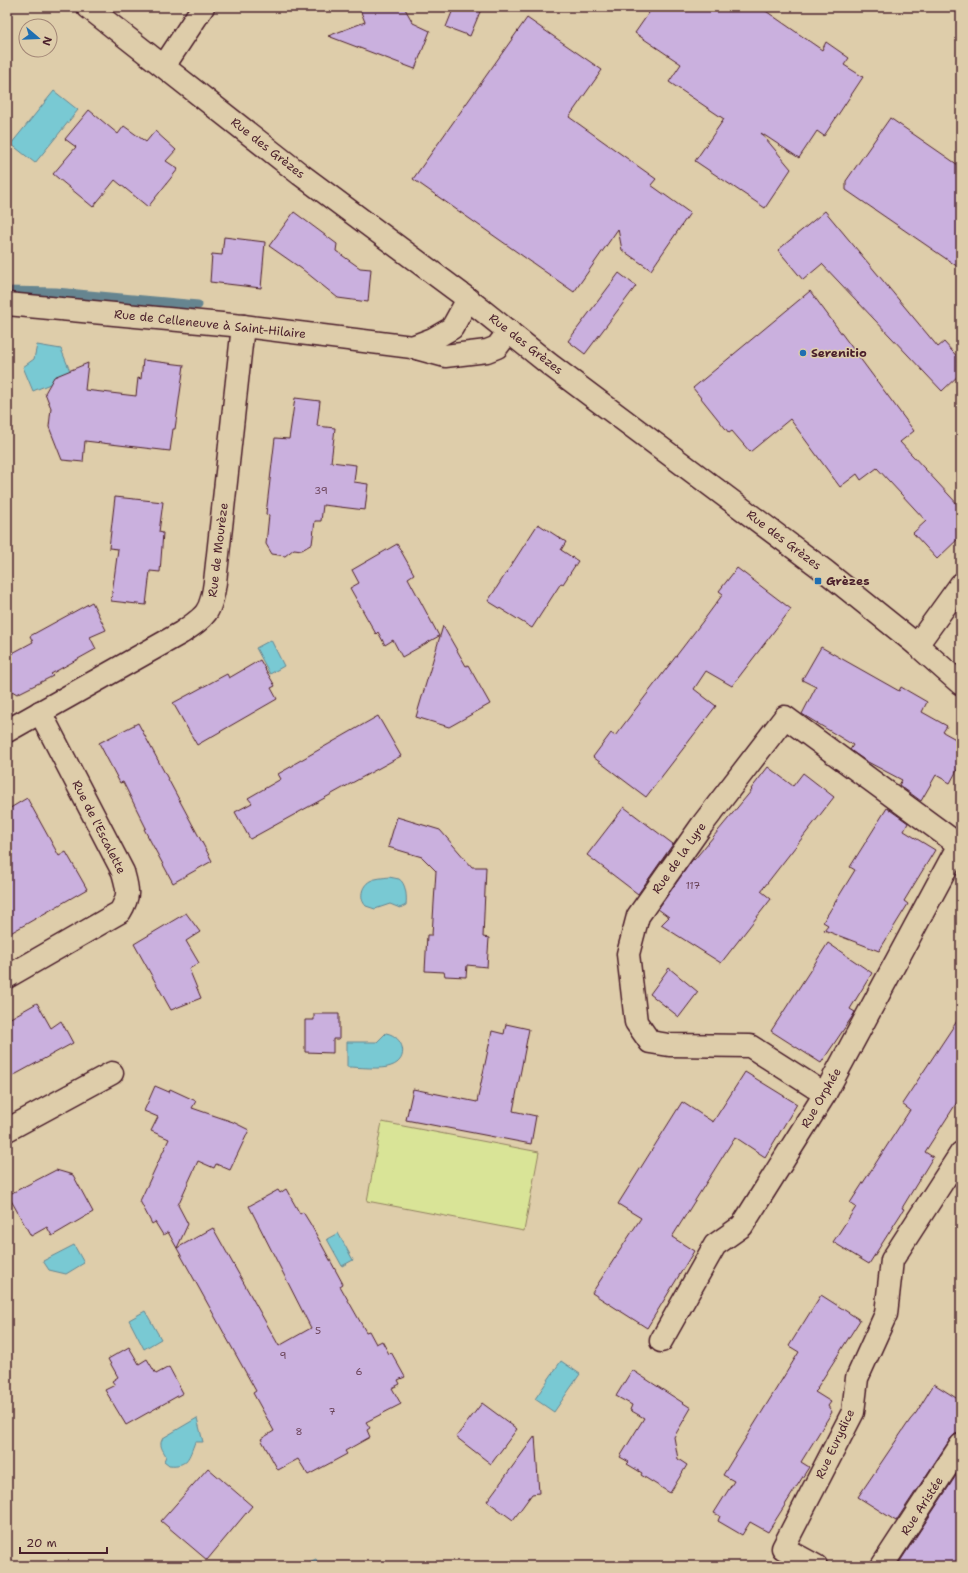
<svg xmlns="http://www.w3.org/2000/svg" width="968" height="1573" viewBox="0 0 968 1573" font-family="'Shantell Sans',sans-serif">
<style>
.green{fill:#d9e497;stroke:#928261}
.water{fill:#79c9d3;stroke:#668590}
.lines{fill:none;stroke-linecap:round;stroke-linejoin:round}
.stream{stroke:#668590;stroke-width:9}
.building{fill:#cab0de;stroke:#4a1f2b}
.minor-casing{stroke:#4a1f2b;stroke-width:25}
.minor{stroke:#decdaa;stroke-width:22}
.poi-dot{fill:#1f6fb2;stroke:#decdaa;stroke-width:1.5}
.labels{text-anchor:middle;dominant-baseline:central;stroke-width:3;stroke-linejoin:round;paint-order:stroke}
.number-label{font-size:10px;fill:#6a4358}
.street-label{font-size:12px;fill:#4a1f2b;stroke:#decdaa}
.poi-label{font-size:12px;font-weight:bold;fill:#4a1f2b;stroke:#decdaa;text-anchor:start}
</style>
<rect width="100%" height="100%" fill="#decdaa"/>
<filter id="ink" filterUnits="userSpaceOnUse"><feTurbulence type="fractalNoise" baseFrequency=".025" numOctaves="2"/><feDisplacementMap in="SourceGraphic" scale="8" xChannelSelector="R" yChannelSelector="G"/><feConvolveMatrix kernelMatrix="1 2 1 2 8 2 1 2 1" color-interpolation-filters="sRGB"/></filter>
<g filter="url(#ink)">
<path class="green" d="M 382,1122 L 539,1152 L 524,1231 L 367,1201 Z"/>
<g class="water">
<path d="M 54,91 L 78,110 L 35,163 L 11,144 Z"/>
<path d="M 37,345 L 61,349 L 70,371 L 50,384 L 33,391 L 23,367 L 34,359 Z"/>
<path d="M 271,640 L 284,666 L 270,674 L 256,648 Z"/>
<path d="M 389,877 C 392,878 396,878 399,879 C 406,883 407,897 406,905 L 400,908 L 390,904 L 375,909 L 366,906 C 359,899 361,886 370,881 C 375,878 383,878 389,877 Z"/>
<path d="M 386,1033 C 404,1036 410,1060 391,1066 C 382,1070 357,1067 347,1067 L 347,1042 L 377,1042 Z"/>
<path d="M 338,1233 L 353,1260 L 342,1266 L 327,1239 Z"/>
<path d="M 74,1245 L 84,1263 L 66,1274 L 49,1270 L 43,1261 Z"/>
<path d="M 145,1311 L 161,1339 L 144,1349 L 129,1320 Z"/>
<path d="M 561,1361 L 580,1374 L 554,1412 L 535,1399 Z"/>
<path d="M 197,1418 L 203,1442 L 195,1442 C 189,1457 188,1467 169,1465 L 164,1461 L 166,1456 C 163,1450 158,1445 163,1438 Z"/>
<path d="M 316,1559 L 319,1566 L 300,1566 Z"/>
</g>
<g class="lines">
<path class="stream" d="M 7,291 L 56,292 L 198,305"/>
</g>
<g class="building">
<path d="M 359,7 L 404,7 L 413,23 L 430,31 L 415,69 L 328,36 L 365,22 Z"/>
<path d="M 454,7 L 482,7 L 470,36 L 446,27 Z"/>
<path d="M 653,7 L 760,7 L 822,50 L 826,42 L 849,58 L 844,65 L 863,77 L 824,136 L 817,131 L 799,158 L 761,133 L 791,169 L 765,208 L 695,161 L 724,119 L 669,82 L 681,64 L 635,33 Z"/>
<path d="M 527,18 L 602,70 L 569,117 L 656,179 L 651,185 L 690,213 L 651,270 L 622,250 L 618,229 L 574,292 L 413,179 Z"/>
<path d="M 89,110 L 118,134 L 124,126 L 146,142 L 155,131 L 176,150 L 166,161 L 178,169 L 148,207 L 115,180 L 93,207 L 53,174 L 76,147 L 65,139 Z"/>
<path d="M 890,118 L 961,167 L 961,269 L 846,190 L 846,181 Z"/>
<path d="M 825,211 L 938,347 L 944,342 L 961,361 L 961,373 L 942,391 L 822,264 L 803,280 L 778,250 Z"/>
<path d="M 294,212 L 337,244 L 336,251 L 360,268 L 371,269 L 368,302 L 338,298 L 302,269 L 269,246 Z"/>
<path d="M 224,237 L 265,242 L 261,288 L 210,282 L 212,254 L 222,255 Z"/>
<path d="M 619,273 L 636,286 L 585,354 L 568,341 Z"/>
<path d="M 810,291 L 914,431 L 900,442 L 961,508 L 961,536 L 937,559 L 913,533 L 926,521 L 877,468 L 861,480 L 857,474 L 840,487 L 790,419 L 750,452 L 732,431 L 729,433 L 693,388 Z"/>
<path d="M 143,360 L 184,365 L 175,429 L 173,429 L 170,451 L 85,441 L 83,462 L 62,460 L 49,427 L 51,408 L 45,393 L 54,377 L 88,363 L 85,390 L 136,396 L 138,378 L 141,379 Z"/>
<path d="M 295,398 L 320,401 L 317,426 L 335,428 L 331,462 L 356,465 L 354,482 L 368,484 L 365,510 L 323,505 L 321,521 L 315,521 L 312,544 L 302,550 L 294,549 L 285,556 L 272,554 L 266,544 L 269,515 L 266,514 L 275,438 L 289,439 Z"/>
<path d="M 115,497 L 163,502 L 159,532 L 163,533 L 160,572 L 150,571 L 146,605 L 111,601 L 118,549 L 109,548 Z"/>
<path d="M 538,524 L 566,542 L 561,550 L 578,561 L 563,584 L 561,583 L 532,628 L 488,601 Z"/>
<path d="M 397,544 L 414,574 L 408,578 L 439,636 L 402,657 L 393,640 L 385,645 L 378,632 L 376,634 L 350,588 L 359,583 L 352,570 Z"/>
<path d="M 737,568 L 791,609 L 732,686 L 706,671 L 694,689 L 716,706 L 646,797 L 593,757 L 611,733 L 615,736 L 706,617 L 723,594 L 719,591 Z"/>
<path d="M 92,602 L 106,630 L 90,637 L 96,649 L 51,674 L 53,676 L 17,694 L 7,688 L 7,656 L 33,642 L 30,636 Z"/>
<path d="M 443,626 L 466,666 L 468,665 L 490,704 L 449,727 L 416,717 Z"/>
<path d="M 821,647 L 899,691 L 901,687 L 927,702 L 922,712 L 947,726 L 943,732 L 961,742 L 961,763 L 950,783 L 936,775 L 921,801 L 899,785 L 902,780 L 866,761 L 850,750 L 853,745 L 802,714 L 816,687 L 802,680 Z"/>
<path d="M 260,660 L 275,686 L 271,688 L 277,699 L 197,745 L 173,703 L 227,674 L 229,678 Z"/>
<path d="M 378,716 L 401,756 L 250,839 L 235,812 L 252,803 L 248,798 L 281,779 L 278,774 L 294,765 L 294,764 Z"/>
<path d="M 138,723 L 212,861 L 173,883 L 144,829 L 146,828 L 123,782 L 120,783 L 99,743 Z"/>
<path d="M 768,767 L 793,786 L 803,773 L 834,797 L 761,891 L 771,899 L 721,963 L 661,925 L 669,917 L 658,909 L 693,859 L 694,860 L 752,790 L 751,789 Z"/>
<path d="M 27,798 L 59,856 L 66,852 L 87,889 L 7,935 L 7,810 Z"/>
<path d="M 624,807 L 673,844 L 638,894 L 587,855 Z"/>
<path d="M 887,808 L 908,823 L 904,831 L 935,850 L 904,901 L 908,904 L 879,951 L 824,930 L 828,925 L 823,922 L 855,870 L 850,867 Z"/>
<path d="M 397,817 L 440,830 L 472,867 L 486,867 L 483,937 L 489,938 L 487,967 L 467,965 L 466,977 L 445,976 L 444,972 L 425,971 L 427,935 L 432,935 L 436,871 L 422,857 L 388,847 Z"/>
<path d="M 186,913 L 200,932 L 186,941 L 199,963 L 189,969 L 201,998 L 171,1010 L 134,944 Z"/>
<path d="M 828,943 L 872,973 L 850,1009 L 855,1012 L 852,1017 L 821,1063 L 771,1031 Z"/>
<path d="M 669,968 L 698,992 L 679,1017 L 650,994 Z"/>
<path d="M 37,1003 L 51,1028 L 61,1021 L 73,1043 L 7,1079 L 7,1020 Z"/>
<path d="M 314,1014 L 339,1014 L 339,1039 L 333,1039 L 333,1053 L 305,1052 L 305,1020 L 314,1020 Z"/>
<path d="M 961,1015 L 961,1096 L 925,1152 L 933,1157 L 902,1208 L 904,1209 L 869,1264 L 833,1242 L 856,1207 L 850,1203 L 910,1110 L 902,1104 Z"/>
<path d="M 506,1024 L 529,1029 L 513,1111 L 536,1116 L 531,1144 L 406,1120 L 413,1089 L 477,1102 L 492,1031 L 504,1034 Z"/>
<path d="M 745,1072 L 797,1104 L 765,1157 L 735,1137 L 672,1237 L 694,1251 L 647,1328 L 592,1293 L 641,1218 L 618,1204 L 682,1102 L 713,1122 Z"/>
<path d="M 155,1086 L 169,1092 L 170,1089 L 196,1101 L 192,1108 L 233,1122 L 249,1130 L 230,1170 L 216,1164 L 214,1168 L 198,1161 L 178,1205 L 188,1224 L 177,1248 L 213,1228 L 279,1346 L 311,1328 L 249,1206 L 278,1190 L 280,1193 L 286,1189 L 300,1214 L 303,1212 L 311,1225 L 343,1284 L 340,1286 L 366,1332 L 369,1331 L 376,1344 L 382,1341 L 389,1354 L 391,1352 L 405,1377 L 398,1380 L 400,1384 L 392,1388 L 401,1404 L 366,1422 L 370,1428 L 367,1430 L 370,1437 L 345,1451 L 347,1454 L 308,1475 L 298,1459 L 278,1470 L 261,1439 L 274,1431 L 253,1393 L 256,1391 L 168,1232 L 163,1235 L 155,1222 L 152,1224 L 140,1201 L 169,1139 L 151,1131 L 158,1117 L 144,1111 Z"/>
<path d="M 56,1170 L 73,1175 L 93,1212 L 52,1236 L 47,1227 L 31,1236 L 8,1195 Z"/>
<path d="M 821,1295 L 860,1320 L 817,1388 L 818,1389 L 815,1392 L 831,1402 L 828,1406 L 832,1412 L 801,1462 L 809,1467 L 768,1532 L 750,1522 L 742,1535 L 718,1521 L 720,1516 L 714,1513 L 734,1481 L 723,1475 L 799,1352 L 789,1346 Z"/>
<path d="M 129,1347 L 139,1364 L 147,1359 L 156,1374 L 169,1367 L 183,1393 L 126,1425 L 105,1390 L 115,1385 L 112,1381 L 118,1377 L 108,1359 Z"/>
<path d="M 632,1370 L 691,1408 L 674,1437 L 678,1459 L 687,1465 L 670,1493 L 641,1475 L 642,1473 L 627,1464 L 629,1462 L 620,1457 L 644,1418 L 630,1410 L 632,1405 L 616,1396 Z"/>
<path d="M 934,1384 L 961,1401 L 961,1433 L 955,1434 L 951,1438 L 896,1521 L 858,1497 L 910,1420 L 916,1413 Z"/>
<path d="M 482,1403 L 517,1429 L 491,1464 L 456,1437 Z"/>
<path d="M 535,1436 L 539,1493 L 532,1494 L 513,1520 L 487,1501 Z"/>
<path d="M 208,1468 L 252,1506 L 207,1560 L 161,1521 Z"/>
<path d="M 961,1468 L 961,1566 L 897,1566 Z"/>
</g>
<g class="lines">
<g class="minor-casing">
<g id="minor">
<path d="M 88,7 L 300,174 L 468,299 L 549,364 L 825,571 L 917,645 L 961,684"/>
<path d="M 164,66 L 203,7"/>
<path d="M 7,304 L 243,326 L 412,347 L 445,356 L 487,351 L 497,347 L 509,331"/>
<path d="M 412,347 L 433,339 L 452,328 L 468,299"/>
<path d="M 917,645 L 961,584"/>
<path d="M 7,731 L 181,633 C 206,616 211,613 215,582 L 243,326"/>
<path d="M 7,977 L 120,912 C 130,895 128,890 123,872 L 40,712"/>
<path d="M 825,1094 L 750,1046 L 669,1045 L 650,1042 L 636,1022 L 628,954 L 638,916 L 702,825 L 785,717 L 959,845"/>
<path d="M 7,1130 L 112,1073"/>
<path d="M 661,1341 L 715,1245 L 742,1226 L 825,1094 L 961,841"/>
<path d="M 816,1566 L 783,1548 L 853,1412 L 857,1378 L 886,1314 L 892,1260 L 961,1153"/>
<path d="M 882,1566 L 961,1445"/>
</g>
</g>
<use href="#minor" class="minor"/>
</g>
</g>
<g class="poi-dot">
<circle cx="803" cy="353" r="4"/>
<rect x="814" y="577" width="8" height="8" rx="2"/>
</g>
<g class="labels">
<g class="number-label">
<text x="321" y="490">39</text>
<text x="693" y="885">117</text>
<text x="318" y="1330">5</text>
<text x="283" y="1355">9</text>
<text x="359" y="1371">6</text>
<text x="332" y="1411">7</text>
<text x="299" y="1431">8</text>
</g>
<g class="street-label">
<text transform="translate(268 148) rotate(38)">Rue des Grèzes</text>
<text transform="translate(210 324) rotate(6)">Rue de Celleneuve à Saint-Hilaire</text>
<text transform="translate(526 344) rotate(38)">Rue des Grèzes</text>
<text transform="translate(784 540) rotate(37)">Rue des Grèzes</text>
<text transform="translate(218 550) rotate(-83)">Rue de Mourèze</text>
<text transform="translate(99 827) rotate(63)">Rue de l'Escalette</text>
<text transform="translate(679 858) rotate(-55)">Rue de la Lyre</text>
<text transform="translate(821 1098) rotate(-60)">Rue Orphée</text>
<text transform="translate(835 1444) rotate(-65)">Rue Eurydice</text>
<text transform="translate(922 1506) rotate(-57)">Rue Aristée</text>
</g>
<g class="poi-label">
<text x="811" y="353">Serenitio</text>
<text x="826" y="581">Grèzes</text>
</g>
</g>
<rect width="968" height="1573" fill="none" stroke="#decdaa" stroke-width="24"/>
<rect x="12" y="12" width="944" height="1549" fill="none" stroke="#4a1f2b" stroke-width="1.5" filter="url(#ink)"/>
<g transform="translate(38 38) rotate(109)"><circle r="19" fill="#decdaa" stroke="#a38777"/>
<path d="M0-3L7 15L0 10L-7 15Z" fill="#1f6fb2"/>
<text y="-6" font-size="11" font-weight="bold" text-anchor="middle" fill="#4a1f2b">N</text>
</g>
<path d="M20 1547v6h87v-6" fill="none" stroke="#4a1f2b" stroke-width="2"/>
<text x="26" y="1547" font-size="12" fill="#4a1f2b" stroke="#decdaa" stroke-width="3" paint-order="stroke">20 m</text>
</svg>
